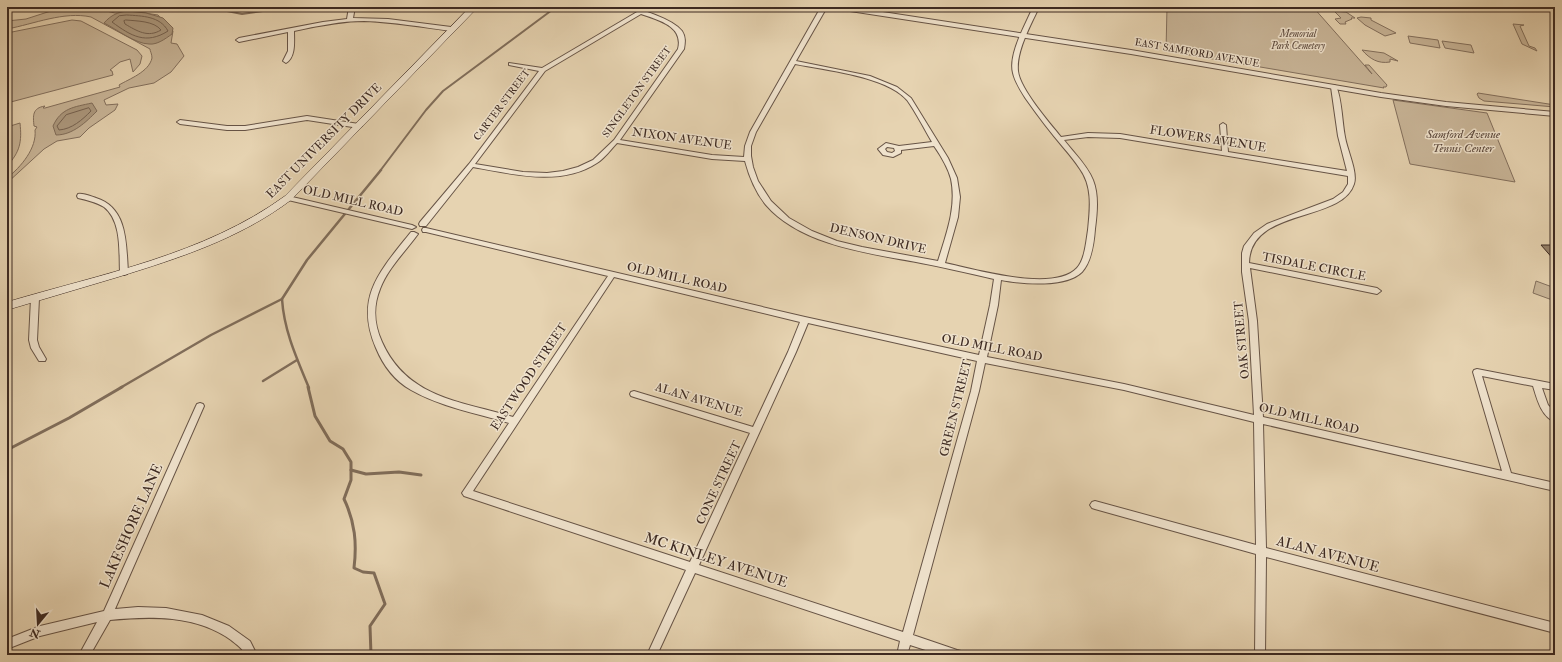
<svg xmlns="http://www.w3.org/2000/svg" width="1562" height="662" viewBox="0 0 1562 662" font-family="'IM FELL Double Pica',serif">
<style>
.green{fill:#c9b699;stroke:#83705e}
.water{fill:#ad9a80;stroke:#806d5a}
.lines{fill:none;stroke-linecap:round;stroke-linejoin:round}
.shore{stroke:#756251;stroke-width:1}
.stream-far2{stroke:#806d5a;stroke-width:2}
.stream-far1{stroke:#806d5a;stroke-width:2.5}
.stream{stroke:#806d5a;stroke-width:3}
.building{fill:#95826c;stroke:#3d2a22}
.minor-casing{stroke:#675446;stroke-width:2}
.tertiary-casing{stroke:#675446;stroke-width:2}
.secondary-casing{stroke:#3d2a22;stroke-width:1}
.minor{fill:#efe2cc;fill-rule:evenodd}
.tertiary{fill:#efe2cc;fill-rule:evenodd}
.secondary{fill:#efe2cc;fill-rule:evenodd}
.labels{text-anchor:middle;dominant-baseline:central;stroke-width:3;stroke-linejoin:round;paint-order:stroke}
.far-park-label{font-size:10px;font-style:italic;fill:#59463a;stroke:#efe2cc}
.far-street-label{font-size:10px;fill:#3d2a22;stroke:#efe2cc}
.park-label{font-size:12px;font-style:italic;fill:#59463a;stroke:#efe2cc}
.street-label{font-size:12px;fill:#3d2a22;stroke:#efe2cc}
.near-street-label{font-size:14px;fill:#3d2a22;stroke:#efe2cc}
</style>
<rect width="100%" height="100%" fill="#e6d3b1"/>
<filter id="stains"><feTurbulence type="fractalNoise" baseFrequency=".005" numOctaves="4"/><feColorMatrix values="0 0 0 0 .2 0 0 0 0 .09 0 0 0 0 .02 0 0 0 .5 -.17"/></filter>
<radialGradient id="worn" r=".72"><stop offset=".6" stop-color="#630" stop-opacity="0"/><stop offset="1" stop-color="#630" stop-opacity=".3"/></radialGradient>
<g class="green">
<path d="M 83,7 L 97,7 L 102,10 L 115,13 L 138,12 L 158,15 L 173,31 L 171,43 L 177,44 L 184,56 L 171,72 L 154,83 L 129,88 L 104,100 L 106,105 L 118,104 L 115,110 L 89,128 L 80,137 L 57,141 L 44,149 L 7,183 L 7,178 C 21,167 37,148 35,130 L 37,127 L 34,126 C 33,116 32,108 45,106 L 43,108 L 45,108 L 120,87 L 119,85 C 129,79 149,72 152,58 C 152,54 150,51 150,49 L 91,17 C 64,11 34,24 7,29 L 7,21 L 26,19 L 60,8 Z"/>
<path d="M 1167,7 L 1313,7 L 1372,74 L 1365,65 L 1369,65 L 1387,85 L 1386,87 L 1383,87 L 1384,88 L 1166,51 Z"/>
<path d="M 1334,11 L 1346,12 L 1355,18 L 1351,18 L 1352,19 L 1345,22 L 1346,24 L 1340,24 L 1335,19 L 1341,18 Z"/>
<path d="M 1361,17 L 1371,18 L 1371,20 L 1396,33 L 1385,36 L 1365,25 L 1357,18 Z"/>
<path d="M 72,20 L 81,21 L 137,50 L 142,56 L 140,64 L 133,72 L 130,59 L 120,62 L 110,70 L 112,71 L 113,75 L 7,103 L 7,33 Z"/>
<path d="M 1513,24 L 1524,25 L 1520,26 L 1529,46 L 1535,48 L 1537,51 L 1522,44 Z"/>
<path d="M 1408,36 L 1438,40 L 1440,48 L 1410,43 Z"/>
<path d="M 1442,41 L 1471,45 L 1474,53 L 1445,48 Z"/>
<path d="M 1362,50 L 1384,53 L 1398,61 L 1390,59 L 1390,62 C 1378,64 1370,59 1362,50 Z"/>
<path d="M 1478,93 L 1555,105 L 1555,107 L 1484,101 L 1479,98 L 1477,94 Z"/>
<path d="M 1393,100 L 1487,113 L 1515,182 L 1410,164 Z"/>
<path d="M 20,123 C 22,142 20,152 7,166 L 7,127 Z"/>
<path d="M 1536,281 L 1555,288 L 1555,301 L 1533,293 Z"/>
</g>
<g class="water">
<path d="M 128,11 L 146,13 L 163,18 L 173,28 L 172,34 C 165,39 157,45 149,44 C 136,44 116,29 104,23 C 111,15 118,12 128,11 Z"/>
<path d="M 92,103 L 97,111 C 86,122 73,135 56,135 L 53,126 C 61,108 74,107 92,103 Z"/>
</g>
<g class="lines">
<g class="shore">
<path d="M 127,15 C 142,16 160,16 168,31 C 146,45 131,36 112,22 L 119,16 Z"/>
<path d="M 126,20 C 137,21 154,21 161,30 C 148,38 137,31 125,24 L 124,21 Z"/>
<path d="M 89,108 L 91,111 C 82,120 72,129 59,130 L 57,126 L 66,115 Z"/>
</g>
<g class="stream-far2">
<path d="M 207,7 L 242,14 L 291,7"/>
<path d="M 7,8 L 13,7"/>
<path d="M 380,171 L 426,110 L 443,91 L 552,10 L 551,7"/>
</g>
<g class="stream-far1">
<path d="M 282,299 C 284,331 297,359 309,388"/>
<path d="M 263,381 L 297,360"/>
<path d="M 120,388 L 211,335 L 282,299 L 307,260 L 381,170"/>
</g>
<g class="stream">
<path d="M 308,387 L 315,416 L 330,441 L 343,449 L 351,462 L 351,480 L 344,499 C 355,522 357,543 354,568 L 363,572 L 374,573 L 385,604 L 370,626 L 371,655"/>
<path d="M 7,450 L 69,418 L 122,387"/>
<path d="M 351,470 L 366,474 L 399,472 L 421,475"/>
</g>
</g>
<path class="building" d="M 1541,245 L 1555,245 L 1555,261 Z"/>
<g class="lines">
<g class="minor-casing">
<g id="minor">
<path d="M 349,7 L 355,7 L 353,18 L 388,19 L 451,27 L 454,29 L 451,31 C 422,27 394,22 364,21 C 341,21 317,26 294,31 C 294,41 296,57 286,63 L 283,61 L 288,51 L 288,32 L 239,42 L 236,40 L 239,38 L 323,22 L 347,19 Z"/>
<path d="M 625,7 C 638,7 674,20 682,31 C 686,37 685,43 684,49 L 620,140 L 712,155 L 744,157 L 745,146 L 750,132 L 821,7 L 827,7 L 796,61 L 870,76 L 897,87 L 911,98 L 948,158 L 957,178 L 960,197 L 958,217 L 945,263 C 974,269 1054,293 1077,268 C 1085,259 1086,242 1088,230 C 1090,209 1093,187 1080,169 C 1075,161 1069,154 1063,147 C 1050,132 1038,116 1026,99 C 1021,91 1015,82 1013,73 C 1008,54 1026,24 1033,7 L 1039,7 C 1031,25 1016,51 1018,71 C 1020,89 1049,122 1061,137 L 1088,133 L 1120,134 L 1222,151 L 1220,125 L 1223,123 L 1226,125 L 1228,152 L 1347,171 L 1338,136 L 1331,87 L 1334,85 L 1336,86 C 1342,99 1342,122 1345,137 C 1347,150 1358,172 1354,184 C 1342,223 1250,207 1249,263 L 1377,288 L 1381,291 L 1377,294 L 1250,268 L 1257,321 L 1263,417 L 1502,471 L 1473,372 L 1474,370 L 1477,369 L 1555,384 L 1555,390 L 1542,388 L 1548,405 L 1555,412 L 1555,422 C 1541,416 1537,399 1533,386 L 1482,376 L 1511,473 L 1555,483 L 1555,491 L 1263,424 L 1266,548 L 1555,623 L 1555,633 L 1266,557 L 1265,655 L 1255,655 L 1256,554 L 1095,509 L 1092,508 L 1090,505 L 1092,502 L 1095,501 L 1256,545 L 1254,422 L 1124,390 L 985,363 L 979,391 L 913,635 L 957,650 L 961,651 L 962,655 L 941,655 L 910,645 L 907,655 L 897,655 L 900,641 L 695,573 L 657,655 L 647,655 L 686,570 L 464,496 L 462,493 L 464,490 L 509,423 C 476,413 441,407 411,390 C 395,381 383,365 376,348 C 354,297 380,271 411,232 L 414,232 L 418,234 C 405,252 388,268 380,289 C 373,306 374,325 382,342 C 407,398 460,401 513,417 L 608,276 L 426,232 L 423,232 L 422,230 L 423,228 L 426,228 L 805,317 L 979,355 L 990,305 L 994,279 C 968,273 943,267 916,262 C 867,253 801,245 766,205 C 756,193 749,176 745,161 L 712,159 L 617,143 C 611,149 605,158 597,163 C 561,187 512,174 473,167 L 426,226 L 420,226 L 419,224 L 420,222 L 469,164 L 539,71 L 509,65 L 509,63 L 542,68 L 637,12 ZM 641,14 C 658,20 684,26 678,49 L 614,140 L 593,160 L 578,167 L 563,171 L 547,173 L 523,172 L 475,164 L 545,71 ZM 795,64 C 825,70 886,76 907,100 C 915,111 925,130 932,142 L 899,146 L 886,143 L 878,149 L 883,155 L 893,157 L 901,153 L 901,150 L 934,146 C 941,156 948,168 951,179 C 957,207 946,235 938,261 L 862,247 L 837,241 L 812,231 L 789,218 L 771,201 L 758,181 L 753,167 L 751,156 L 751,146 L 756,132 ZM 1088,137 L 1120,138 L 1348,176 L 1348,184 L 1343,192 L 1333,199 L 1267,224 L 1254,233 L 1244,246 L 1242,253 L 1242,272 L 1249,321 L 1254,415 L 1124,384 L 987,357 L 998,305 L 1001,280 C 1022,284 1066,288 1082,272 C 1092,261 1094,242 1095,229 C 1097,213 1099,195 1093,180 C 1087,165 1074,153 1064,140 ZM 887,147 L 894,148 L 895,151 L 892,153 L 887,152 L 885,149 ZM 614,277 L 800,322 L 788,352 L 753,427 L 634,391 L 631,392 L 630,394 L 631,396 L 634,397 L 750,433 L 690,562 L 473,491 ZM 808,323 L 977,361 L 971,391 L 903,632 L 699,565 L 796,352 Z"/>
<path d="M 307,116 L 359,124 L 362,126 L 359,128 L 307,120 L 245,130 L 227,130 L 180,124 L 177,122 L 180,120 L 227,126 L 245,126 Z"/>
<path d="M 78,194 C 83,193 90,196 96,198 C 128,208 126,244 128,272 L 127,274 L 124,275 L 120,272 C 119,252 122,221 104,207 C 96,202 87,200 78,198 L 77,196 Z"/>
<path d="M 286,196 L 288,196 L 412,225 L 416,227 L 412,229 L 288,200 L 285,198 Z"/>
<path d="M 35,295 L 39,298 L 37,340 L 39,347 L 46,359 L 45,361 L 39,361 L 31,348 L 29,340 L 31,298 Z"/>
<path d="M 200,403 L 203,404 L 204,406 L 115,609 L 138,607 L 166,608 L 202,615 L 229,626 L 250,641 L 257,655 L 246,655 C 242,648 237,645 231,640 C 196,615 151,616 110,620 L 90,655 L 79,655 L 97,622 L 40,636 L 7,649 L 7,639 L 40,626 L 104,611 L 196,406 L 197,404 Z"/>
</g>
</g>
<g class="tertiary-casing">
<path id="tertiary" d="M 834,7 L 850,7 L 1131,50 L 1381,93 L 1446,102 L 1555,112 L 1555,116 L 1446,106 L 1381,97 L 1131,54 L 837,9 Z"/>
</g>
<g class="secondary-casing">
<path id="secondary" d="M 470,7 L 478,7 L 291,200 C 239,239 179,258 118,277 C 81,288 44,299 7,310 L 7,302 C 101,274 204,255 285,196 Z"/>
</g>
<use href="#minor" class="minor"/>
<use href="#tertiary" class="tertiary"/>
<use href="#secondary" class="secondary"/>
</g>
<g class="labels">
<g class="far-park-label">
<text x="1298" y="34">Memorial<tspan x="1298" dy="12">Park Cemetery</tspan></text>
</g>
<g class="far-street-label">
<text transform="translate(1197 53) rotate(10)">EAST SAMFORD AVENUE</text>
<text transform="translate(637 92) rotate(-54)">SINGLETON STREET</text>
<text transform="translate(502 105) rotate(-53)">CARTER STREET</text>
</g>
<g class="park-label">
<text x="1463" y="134">Samford Avenue<tspan x="1463" dy="14">Tennis Center</tspan></text>
</g>
<g class="street-label">
<text transform="translate(682 139) rotate(8)">NIXON AVENUE</text>
<text transform="translate(1208 139) rotate(9)">FLOWERS AVENUE</text>
<text transform="translate(324 141) rotate(-45)">EAST UNIVERSITY DRIVE</text>
<text transform="translate(353 201) rotate(13)">OLD MILL ROAD</text>
<text transform="translate(878 239) rotate(13)">DENSON DRIVE</text>
<text transform="translate(1314 267) rotate(11)">TISDALE CIRCLE</text>
<text transform="translate(677 278) rotate(13)">OLD MILL ROAD</text>
<text transform="translate(1242 340) rotate(-95)">OAK STREET</text>
<text transform="translate(992 348) rotate(11)">OLD MILL ROAD</text>
<text transform="translate(529 377) rotate(-56)">EASTWOOD STREET</text>
<text transform="translate(699 400) rotate(17)">ALAN AVENUE</text>
<text transform="translate(956 408) rotate(-76)">GREEN STREET</text>
<text transform="translate(1309 419) rotate(13)">OLD MILL ROAD</text>
<text transform="translate(719 483) rotate(-65)">CONE STREET</text>
</g>
<g class="near-street-label">
<text transform="translate(131 526) rotate(-66)">LAKESHORE LANE</text>
<text transform="translate(1328 554) rotate(15)">ALAN AVENUE</text>
<text transform="translate(716 560) rotate(18)">MC KINLEY AVENUE</text>
</g>
</g>
<rect width="1562" height="662" fill="none" stroke="#e6d3b1" stroke-width="24"/>
<rect x="8" y="8" width="1546" height="646" fill="none" stroke="#3d2a22" stroke-width="2"/>
<rect x="12" y="12" width="1538" height="638" fill="none" stroke="#3d2a22"/>
<g transform="translate(38 624) rotate(198)" stroke="#efe2cc" stroke-width="3" paint-order="stroke">
<path d="M0-3L7 15L0 10L-7 15Z" fill="#3d2a22"/>
<text y="-6" font-size="11" font-weight="bold" text-anchor="middle" fill="#3d2a22">N</text>
</g>
<rect width="100%" height="100%" filter="url(#stains)"/>
<rect width="100%" height="100%" fill="url(#worn)"/>
</svg>
